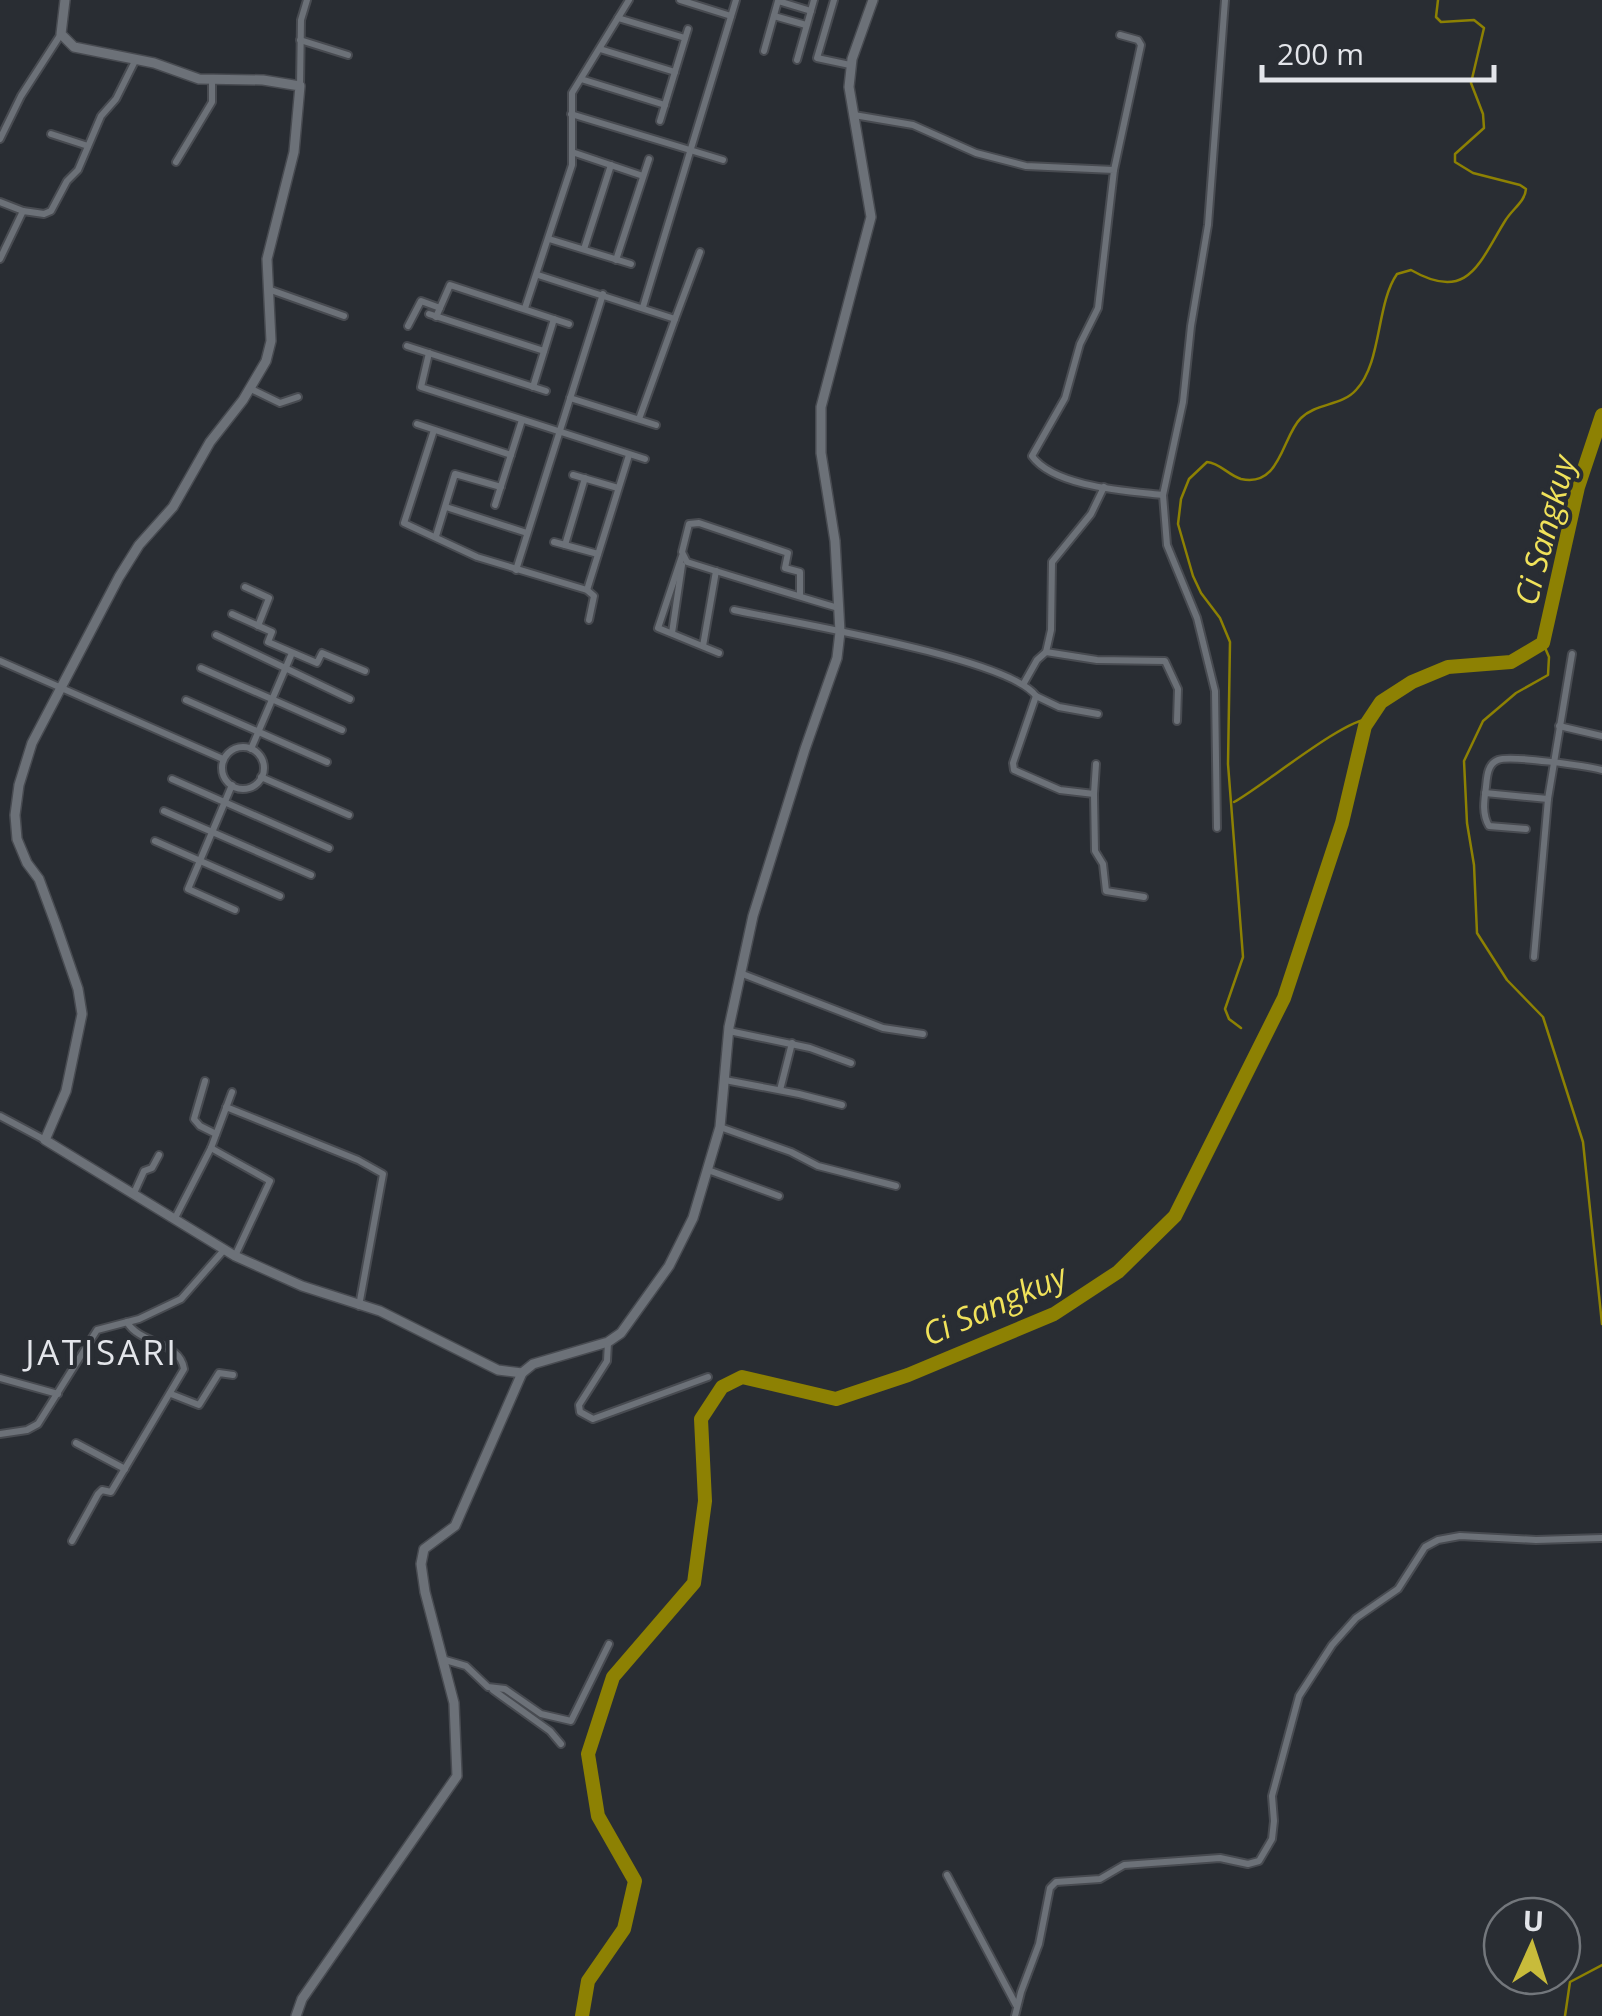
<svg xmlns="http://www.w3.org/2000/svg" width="1602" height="2016" viewBox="0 0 1602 2016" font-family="'Open Sans',sans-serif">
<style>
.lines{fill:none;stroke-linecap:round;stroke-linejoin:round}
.stream{stroke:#8d8103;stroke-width:2.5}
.river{stroke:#8d8103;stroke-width:14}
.street-casing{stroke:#484b51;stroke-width:10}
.secondary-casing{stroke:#484b51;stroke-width:12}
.street{stroke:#6c7178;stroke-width:6}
.secondary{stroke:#6c7178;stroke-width:9}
.labels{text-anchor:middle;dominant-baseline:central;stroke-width:8;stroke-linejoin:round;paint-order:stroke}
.water-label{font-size:32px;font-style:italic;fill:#f0e25a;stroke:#292d33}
.quarter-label{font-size:35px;letter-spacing:2.5px;fill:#e3e5ea;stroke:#292d33}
</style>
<rect width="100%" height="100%" fill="#292d33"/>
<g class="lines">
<g class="stream">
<path d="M 1543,643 L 1549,657 L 1548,675 L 1516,693 L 1483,721 L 1464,761 L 1467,823 L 1474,865 L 1477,933 L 1507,980 L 1543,1017 L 1583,1142 L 1602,1324"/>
<path d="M 1234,802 C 1263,786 1345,718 1370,719"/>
<path d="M 1241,1028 L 1229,1019 L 1225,1009 L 1243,957 L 1228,764 L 1230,642 L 1220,618 L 1201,593 L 1193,576 L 1178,524 L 1181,499 L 1189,479 L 1207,462 C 1220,463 1228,475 1241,479 C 1281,488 1282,436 1301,418 C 1316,403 1342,406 1356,390 C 1382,363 1376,304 1397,274 L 1411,270 C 1468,303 1479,263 1505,221 C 1512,209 1525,202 1526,189 L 1520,185 L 1473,173 L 1455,162 L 1455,154 L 1484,128 L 1483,114 L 1471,83 L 1484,28 L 1474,20 L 1441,22 L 1436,17 L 1438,0"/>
<path d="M 1565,2016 L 1570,1982 L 1602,1965"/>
</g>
<path class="river" d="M 582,2016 L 588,1981 L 624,1929 L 635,1881 L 598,1816 L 588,1754 L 613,1677 L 694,1583 L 705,1501 L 701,1419 L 722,1387 L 742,1377 L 836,1399 L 908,1375 L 1054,1314 L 1118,1272 L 1175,1216 L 1284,998 L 1342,823 L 1365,726 L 1381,702 L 1412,682 L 1448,667 L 1511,662 L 1543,643 L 1578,487 L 1602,415"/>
<g class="street-casing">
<g id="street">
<path d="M 680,0 L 731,16"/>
<path d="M 834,0 L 817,58 L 850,65"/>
<path d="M 774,16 L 806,25"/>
<path d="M 618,18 L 685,38"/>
<path d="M 300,40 L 348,55"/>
<path d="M 600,49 L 675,72"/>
<path d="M 764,51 L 778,1 L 811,11"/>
<path d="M 797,60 L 814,0"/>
<path d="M 581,79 L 665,105"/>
<path d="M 300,86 L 301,20 L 307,0"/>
<path d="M 571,114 L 723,160"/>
<path d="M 854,115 L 913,125 L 976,153 L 1026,166 L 1114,170 L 1098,308 L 1080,344 L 1065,398 L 1032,456 C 1054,487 1127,491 1163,495"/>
<path d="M 660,121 L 688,29"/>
<path d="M 51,134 L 88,146"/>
<path d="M 0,139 L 21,96 L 61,34"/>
<path d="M 572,152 L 643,176"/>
<path d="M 176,162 L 212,102 L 212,81"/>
<path d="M 1114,170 L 1141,45 L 1138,40 L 1120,35"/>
<path d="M 0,202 L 23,211 L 0,259"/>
<path d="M 23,211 L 44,214 L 51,211 L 67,181 L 78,170 L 101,116 L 116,99 L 136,59"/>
<path d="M 549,239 L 631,264"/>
<path d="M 584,249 L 611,165"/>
<path d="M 616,260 L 649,159"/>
<path d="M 538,275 L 675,319 L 700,252"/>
<path d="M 268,289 L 344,316"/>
<path d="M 643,307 L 736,0"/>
<path d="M 525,308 L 572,165 L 572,93 L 629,0"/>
<path d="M 429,314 L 544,351"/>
<path d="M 436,317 L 450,285 L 569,324"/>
<path d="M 408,326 L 421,301 L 440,308"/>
<path d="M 407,346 L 546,391"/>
<path d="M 429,353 L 421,387 L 645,459"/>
<path d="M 533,387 L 554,319"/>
<path d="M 251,389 L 280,403 L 298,397"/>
<path d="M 570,398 L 656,425"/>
<path d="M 639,419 L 675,319"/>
<path d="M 417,424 L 511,455"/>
<path d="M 434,430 L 404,523 L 477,557 L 587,590 L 594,596 L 589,620"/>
<path d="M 573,475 L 618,488"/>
<path d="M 495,505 L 522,420"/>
<path d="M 446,507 L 527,533"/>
<path d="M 436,536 L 455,474 L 501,487"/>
<path d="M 554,542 L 598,554"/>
<path d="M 565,545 L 585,478"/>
<path d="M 682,556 L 658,628 L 719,653"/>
<path d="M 516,570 L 603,294"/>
<path d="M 245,587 L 269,598 L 258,626"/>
<path d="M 587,590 L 629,455"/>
<path d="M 800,596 L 800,572 L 785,568 L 788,553 L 699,523 L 689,524 L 682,552 L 687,562 C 737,578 788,593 838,608"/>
<path d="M 734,610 C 789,622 1009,658 1036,696 L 1013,763 L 1014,770 L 1060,790 L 1094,794 L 1096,764"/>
<path d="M 232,614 L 272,632 L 268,642 L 317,663 L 322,653 L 365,671"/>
<path d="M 672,633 L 682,565"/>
<path d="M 216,635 L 350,699"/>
<path d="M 703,646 L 716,571"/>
<path d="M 1046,652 L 1051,630 L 1052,562 L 1091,514 L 1104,487"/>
<path d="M 0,661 L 223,759"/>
<path d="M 201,668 L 342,730"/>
<path d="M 1024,683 L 1037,660 L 1046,652 L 1097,660 L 1165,661 L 1178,689 L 1177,721"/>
<path d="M 1036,696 L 1059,707 L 1098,714"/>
<path d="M 186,700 L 327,762"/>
<path d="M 1559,726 L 1602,736"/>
<circle cx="243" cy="768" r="21"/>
<path d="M 251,749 L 292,653"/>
<path d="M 261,777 L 349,815"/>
<path d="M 172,779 L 329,848"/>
<path d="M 232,785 L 188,889 L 235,910"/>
<path d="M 1485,793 L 1548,799 L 1572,654"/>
<path d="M 1094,794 L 1095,851 L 1103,864 L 1106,891 L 1144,897"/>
<path d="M 164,811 L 311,875"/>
<path d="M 1217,828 L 1215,691 L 1197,618 L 1167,545 L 1163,495 L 1183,402 L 1191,326 L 1208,225 L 1225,0"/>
<path d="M 1526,829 L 1489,826 C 1482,814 1484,801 1486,787 C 1487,778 1487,764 1498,760 C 1511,755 1586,766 1602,770"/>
<path d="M 155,841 L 280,896"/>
<path d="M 1534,957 L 1548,799"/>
<path d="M 740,973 L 883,1028 L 923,1034"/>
<path d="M 729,1031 L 810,1048 L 851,1063"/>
<path d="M 725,1080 L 799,1094 L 842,1105"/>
<path d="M 205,1081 L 194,1119 L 200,1126 L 216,1134"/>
<path d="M 780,1090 L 792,1043"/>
<path d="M 226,1107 L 358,1160 L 383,1174 L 359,1306"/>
<path d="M 0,1116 L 45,1140"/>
<path d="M 720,1127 L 791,1152 L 818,1166 L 896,1186"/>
<path d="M 211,1148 L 270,1181 L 235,1256"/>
<path d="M 708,1170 L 779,1196"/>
<path d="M 134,1193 L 144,1171 L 152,1168 L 159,1155"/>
<path d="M 175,1218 L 211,1148 L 232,1092"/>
<path d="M 608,1342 L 607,1361 L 579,1405 L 580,1412 L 593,1419 L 708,1377"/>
<path d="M 0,1378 L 58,1394"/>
<path d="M 171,1394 L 199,1405 L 219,1373 L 233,1375"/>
<path d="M 0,1434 L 27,1430 L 38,1424 L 97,1330 L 139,1319 L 181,1299 L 224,1250"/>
<path d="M 76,1443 L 125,1469"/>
<path d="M 72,1541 L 98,1494 L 102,1490 L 111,1492 L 184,1369 C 180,1341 140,1345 127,1322"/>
<path d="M 442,1659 L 466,1666 L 488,1687 L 505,1689 L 541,1714 L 571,1721 L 609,1644"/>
<path d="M 493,1690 L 550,1731 L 561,1744"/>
<path d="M 947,1875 L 1016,2005"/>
<path d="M 1015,2016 L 1021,1992 L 1039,1944 L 1050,1888 L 1056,1882 L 1100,1879 L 1124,1865 L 1220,1858 L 1248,1864 L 1259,1861 L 1272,1839 L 1274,1821 L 1272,1796 L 1299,1696 L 1332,1645 L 1356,1618 L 1398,1589 L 1425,1547 L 1438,1540 L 1460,1536 L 1536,1540 L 1602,1538"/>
</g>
</g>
<g class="secondary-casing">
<g id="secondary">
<path d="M 65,0 L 61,34 L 74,47 L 154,63 L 199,79 L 263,80 L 300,86 L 294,152 L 267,259 L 271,341 L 266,361 L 243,400 L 210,442 L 173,507 L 139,545 L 119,577 L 32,743 L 19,785 L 15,815 L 17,839 L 27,863 L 39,879 L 56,925 L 78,989 L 82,1014 L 66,1091 L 45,1140 L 235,1256 L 302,1286 L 380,1311 L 498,1370 L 522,1373"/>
<path d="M 296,2016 L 302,1999 L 457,1776 L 454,1703 L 425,1592 L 421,1564 L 424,1549 L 455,1526 L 522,1373 L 533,1364 L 608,1342 L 621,1333 L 669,1266 L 693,1218 L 720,1127 L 729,1027 L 753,916 L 805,749 L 837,658 L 840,632 L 835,541 L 821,453 L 821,407 L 871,217 L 849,87 L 852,59 L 873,0"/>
</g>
</g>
<use href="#street" class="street"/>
<use href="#secondary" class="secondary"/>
</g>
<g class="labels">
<g class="water-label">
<text transform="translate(1544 530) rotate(-75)">Ci Sangkuy</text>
<text transform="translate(994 1304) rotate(-24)">Ci Sangkuy</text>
</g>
<g class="quarter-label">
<text x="102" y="1351">JATISARI</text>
</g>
</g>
<g transform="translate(1532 1946) rotate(3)"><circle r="48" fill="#292d33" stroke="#73777c" stroke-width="2.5"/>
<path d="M0-8L18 38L0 25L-18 38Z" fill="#c8bb3b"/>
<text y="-15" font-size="28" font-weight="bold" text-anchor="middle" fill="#e3e5ea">U</text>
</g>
<path d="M1262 65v15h232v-15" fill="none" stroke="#e3e5ea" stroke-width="5"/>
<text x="1277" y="65" font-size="30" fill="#e3e5ea" stroke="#292d33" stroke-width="8" paint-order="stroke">200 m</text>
</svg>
